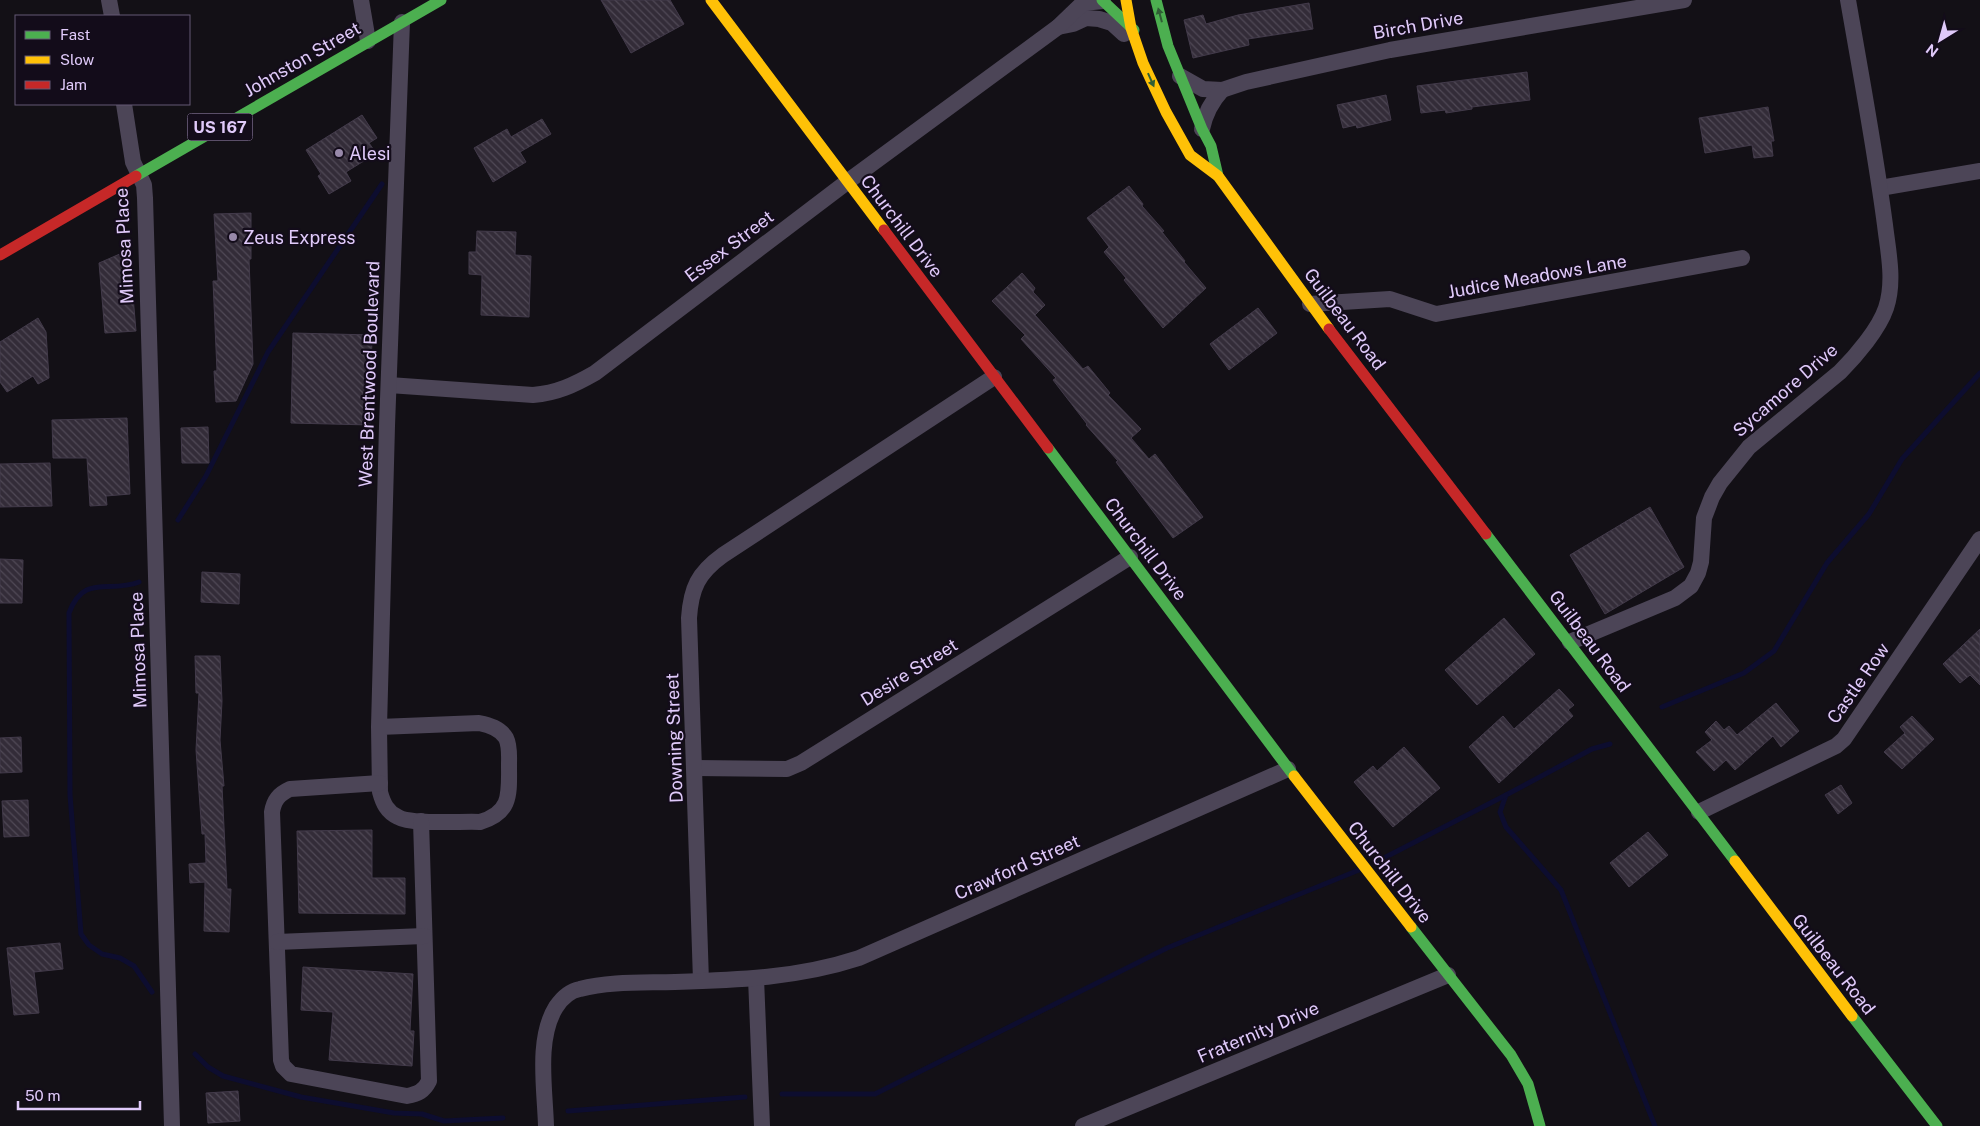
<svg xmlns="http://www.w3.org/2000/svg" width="1980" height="1126" viewBox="0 0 1980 1126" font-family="'Public Sans',sans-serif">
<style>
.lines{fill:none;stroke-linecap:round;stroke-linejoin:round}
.stream{stroke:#0d0d2f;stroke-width:5}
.building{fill:url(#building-back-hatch);stroke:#423a4a}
.street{stroke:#4c4557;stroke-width:16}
.fast{stroke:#4caf50;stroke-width:11}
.slow{stroke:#ffc107;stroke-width:11}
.jam{stroke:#c62828;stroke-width:11}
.oneway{fill:#305e35}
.poi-dot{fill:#9889aa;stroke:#130c1a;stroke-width:2}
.labels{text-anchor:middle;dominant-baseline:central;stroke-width:4.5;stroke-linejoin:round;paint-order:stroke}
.shield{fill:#130c1a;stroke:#a291b7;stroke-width:1}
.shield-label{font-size:16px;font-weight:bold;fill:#e0cafa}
.street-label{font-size:18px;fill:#e0cafa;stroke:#130c1a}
.poi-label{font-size:18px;fill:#e0cafa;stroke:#130c1a;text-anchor:start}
</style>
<defs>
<pattern id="building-back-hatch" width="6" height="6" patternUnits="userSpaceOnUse" patternTransform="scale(1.25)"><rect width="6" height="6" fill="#332c38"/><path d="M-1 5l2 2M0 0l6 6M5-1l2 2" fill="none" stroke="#504956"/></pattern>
</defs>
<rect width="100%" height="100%" fill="#131016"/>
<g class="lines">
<g class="stream">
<path d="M 178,520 L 206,476 L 268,352 L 382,184"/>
<path d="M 139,582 C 109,594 84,573 69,613 L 70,795 L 81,934 L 89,945 L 102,954 L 120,958 L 134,966 L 152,992"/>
<path d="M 1662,707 L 1744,673 L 1774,651 L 1827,563 L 1869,514 L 1902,459 L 1980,373"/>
<path d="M 1610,744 L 1592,749 L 1506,795 L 1500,812 L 1506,827 L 1561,890 L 1655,1126"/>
<path d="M 1378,861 L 1506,795"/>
<path d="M 195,1054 L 208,1067 L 223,1076 L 301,1097 L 394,1113 L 422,1114 L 444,1121 L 503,1118"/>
<path d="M 782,1094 L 875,1094 L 1167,948 L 1359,870"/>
<path d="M 568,1111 L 745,1097"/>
</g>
</g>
<g class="building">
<path d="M 601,0 L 670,0 L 684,24 L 631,53 Z"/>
<path d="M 1309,3 L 1313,29 L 1248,39 L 1249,45 L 1193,58 L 1184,20 L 1203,15 L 1206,24 L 1238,15 Z"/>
<path d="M 1527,72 L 1530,100 L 1472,107 L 1472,109 L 1446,113 L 1445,110 L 1421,113 L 1417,86 Z"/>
<path d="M 1386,95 L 1391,120 L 1357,128 L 1356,125 L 1343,128 L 1337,105 Z"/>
<path d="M 1768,107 L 1774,141 L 1771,141 L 1773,156 L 1754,158 L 1752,145 L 1705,153 L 1699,118 Z"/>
<path d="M 362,115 L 377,138 L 369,143 L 374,150 L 365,156 L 367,159 L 346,172 L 351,181 L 329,194 L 318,176 L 321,174 L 306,150 Z"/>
<path d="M 542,119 L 551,134 L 520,152 L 526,162 L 493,182 L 474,148 L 507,129 L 511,137 Z"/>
<path d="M 1129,186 L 1143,204 L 1142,206 L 1164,231 L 1162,232 L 1185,261 L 1184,262 L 1206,288 L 1163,328 L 1124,280 L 1126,278 L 1104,252 L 1109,247 L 1087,218 Z"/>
<path d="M 251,213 L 251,259 L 249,259 L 253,364 L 236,401 L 216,402 L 214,371 L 217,371 L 213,281 L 218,281 L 214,214 Z"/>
<path d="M 477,231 L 516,232 L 515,255 L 531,256 L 529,317 L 481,315 L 482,275 L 469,274 L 469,252 L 476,252 Z"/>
<path d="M 129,250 L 136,331 L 105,333 L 99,263 Z"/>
<path d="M 1022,273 L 1035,288 L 1033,292 L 1045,305 L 1035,315 L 1083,369 L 1088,366 L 1110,393 L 1108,395 L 1141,429 L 1131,438 L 1149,459 L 1155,454 L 1203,517 L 1173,538 L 1116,462 L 1118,461 L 1086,425 L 1087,424 L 1053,380 L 1056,378 L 1021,339 L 1025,335 L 992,301 Z"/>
<path d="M 1258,308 L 1277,333 L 1229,370 L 1210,344 Z"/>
<path d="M 38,318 L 46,332 L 49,378 L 38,384 L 33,376 L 7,392 L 0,382 L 0,342 Z"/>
<path d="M 293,333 L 372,335 L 370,425 L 291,423 Z"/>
<path d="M 127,418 L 130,494 L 106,496 L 107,505 L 90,506 L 87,458 L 53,458 L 52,420 Z"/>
<path d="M 208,427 L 209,463 L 182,463 L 181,428 Z"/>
<path d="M 50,463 L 52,506 L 0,507 L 0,464 Z"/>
<path d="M 1650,507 L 1684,567 L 1605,614 L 1570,555 Z"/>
<path d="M 0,559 L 23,560 L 22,603 L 0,603 Z"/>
<path d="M 202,572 L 240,574 L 239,604 L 201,602 Z"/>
<path d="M 1504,618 L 1535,654 L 1477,705 L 1445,670 Z"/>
<path d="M 1980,629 L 1980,685 L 1970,675 L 1960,683 L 1943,664 Z"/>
<path d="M 195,656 L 220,656 L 222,701 L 220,740 L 224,786 L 222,786 L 227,889 L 231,889 L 229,932 L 204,931 L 205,882 L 190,883 L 189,864 L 206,863 L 205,834 L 202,834 L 196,750 L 199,693 L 196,693 Z"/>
<path d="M 1559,689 L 1574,705 L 1568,710 L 1573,716 L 1499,783 L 1469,747 L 1503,716 L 1514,729 Z"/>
<path d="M 1776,703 L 1799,731 L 1781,747 L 1773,736 L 1735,770 L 1726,760 L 1714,771 L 1696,752 L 1712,740 L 1705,732 L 1716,721 L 1724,730 L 1729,726 L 1737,735 Z"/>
<path d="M 1912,716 L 1934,739 L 1902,769 L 1884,752 L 1905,733 L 1900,727 Z"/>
<path d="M 21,737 L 22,772 L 0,773 L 0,738 Z"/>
<path d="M 1404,747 L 1440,788 L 1393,827 L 1354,782 L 1373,766 L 1377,771 Z"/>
<path d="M 1841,785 L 1852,803 L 1838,814 L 1825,795 Z"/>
<path d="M 28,800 L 29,836 L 4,837 L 2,801 Z"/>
<path d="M 372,830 L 372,878 L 405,878 L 405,914 L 299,913 L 297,831 Z"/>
<path d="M 1648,832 L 1668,855 L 1629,887 L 1610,863 Z"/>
<path d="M 60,943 L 63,969 L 34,972 L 39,1013 L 14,1015 L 7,948 Z"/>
<path d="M 303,967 L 413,974 L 410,1031 L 414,1031 L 412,1066 L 329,1060 L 333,1012 L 301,1010 Z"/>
<path d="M 238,1091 L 240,1121 L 208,1123 L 206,1093 Z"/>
</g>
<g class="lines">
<g class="street">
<path d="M 109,0 L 112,16"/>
<path d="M 361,0 L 368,41"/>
<path d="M 1058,27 L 1073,24 L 1086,18 L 1099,19 L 1112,23 L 1124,34"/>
<path d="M 1180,76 L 1203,89 L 1222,90 L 1246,82 L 1390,50 L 1684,0"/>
<path d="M 124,104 L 133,162 L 144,185 L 145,198 L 172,1126"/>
<path d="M 1202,129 C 1205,114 1211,102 1222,90"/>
<path d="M 1880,188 L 1980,171"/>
<path d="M 1310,304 L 1390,299 L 1436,314 L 1742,258"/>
<path d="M 389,385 L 533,395 C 557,393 574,385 595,373 L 847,182 L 1058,27 L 1083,3 L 1103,1"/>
<path d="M 1570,642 L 1675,598 L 1691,586 L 1698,573 L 1701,562 L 1704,518 L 1712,497 L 1720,483 L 1749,447 L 1840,372 C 1856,356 1879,329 1886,308 C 1895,281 1888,251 1885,225 C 1875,149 1861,75 1848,0"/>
<path d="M 379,727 L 479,723 C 489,725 500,728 506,738 C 510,746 509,756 509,765 C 509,793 512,813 480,822 C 463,821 411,825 398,817 C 387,812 383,803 380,792 L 379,727 L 387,426 L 402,22"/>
<path d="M 695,768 L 787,769 L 801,763 L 1130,557"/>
<path d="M 380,783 L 290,789 C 279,794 274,800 272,812 L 281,1060 L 283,1066 L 291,1074 L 407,1096 C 418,1094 424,1091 429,1081 L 421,821"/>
<path d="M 1699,812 L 1836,746 L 1844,739 L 1980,539"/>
<path d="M 277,942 L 424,936"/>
<path d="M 756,978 L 762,1126"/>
<path d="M 701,981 L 689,618 C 691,588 698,573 723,555 L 994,377"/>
<path d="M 546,1126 C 545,1089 536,1039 556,1007 C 562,998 569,991 580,989 C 610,981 644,983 675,982 C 738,980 798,978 859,958 L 1288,769"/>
<path d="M 1083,1126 L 1448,975"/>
</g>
<g class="fast">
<path d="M 1102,0 L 1134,30"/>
<path d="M 1156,0 L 1168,46 L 1202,129 L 1211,146 L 1218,176"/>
<path d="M 136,176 L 441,0"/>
<path d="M 1048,448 L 1294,776"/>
<path d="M 1486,534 L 1735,861"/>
<path d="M 1411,927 L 1511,1055 L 1528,1084 L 1540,1126"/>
<path d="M 1852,1016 L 1937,1126"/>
</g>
<g class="slow">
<path d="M 711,0 L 884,230"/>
<path d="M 1126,0 L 1131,28 L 1143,63 L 1166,112 L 1190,155 L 1218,176 L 1329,329"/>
<path d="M 1294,776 L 1411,927"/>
<path d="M 1735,861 L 1852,1016"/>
</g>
<g class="jam">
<path d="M 884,230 L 1048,448"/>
<path d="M 0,255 L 136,176"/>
<path d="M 1329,329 L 1486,534"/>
</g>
</g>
<defs><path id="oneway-solid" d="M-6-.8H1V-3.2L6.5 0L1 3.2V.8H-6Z" transform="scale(1.25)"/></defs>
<g class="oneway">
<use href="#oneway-solid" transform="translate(1160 15) rotate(-105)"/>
<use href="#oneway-solid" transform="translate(1151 80) rotate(66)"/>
</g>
<g class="poi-dot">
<circle cx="339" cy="153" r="5"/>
<circle cx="233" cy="237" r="5"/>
</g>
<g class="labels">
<rect class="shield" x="187.5" y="113.5" width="65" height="27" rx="4"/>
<g class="shield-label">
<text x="220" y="127">US 167</text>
</g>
<g class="street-label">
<text transform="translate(1418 25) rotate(-10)">Birch Drive</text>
<text transform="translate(302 59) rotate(-30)">Johnston Street</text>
<text transform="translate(902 226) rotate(53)">Churchill Drive</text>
<text transform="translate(124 246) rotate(-93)">Mimosa Place</text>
<text transform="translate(729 246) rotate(-37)">Essex Street</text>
<text transform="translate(1537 276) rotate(-10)">Judice Meadows Lane</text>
<text transform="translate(1345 319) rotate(53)">Guilbeau Road</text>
<text transform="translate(369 374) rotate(-88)">West Brentwood Boulevard</text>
<text transform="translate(1785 390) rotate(-41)">Sycamore Drive</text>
<text transform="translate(1146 549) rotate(53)">Churchill Drive</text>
<text transform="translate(1590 641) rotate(53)">Guilbeau Road</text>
<text transform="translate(138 650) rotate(-92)">Mimosa Place</text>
<text transform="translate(909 672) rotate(-32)">Desire Street</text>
<text transform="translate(1858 683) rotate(-55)">Castle Row</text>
<text transform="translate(674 738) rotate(-92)">Downing Street</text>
<text transform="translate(1017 867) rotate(-24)">Crawford Street</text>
<text transform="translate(1390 872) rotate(52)">Churchill Drive</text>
<text transform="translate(1834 964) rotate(52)">Guilbeau Road</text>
<text transform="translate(1258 1032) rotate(-23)">Fraternity Drive</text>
</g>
<g class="poi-label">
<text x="349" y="153">Alesi</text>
<text x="243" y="237">Zeus Express</text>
</g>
</g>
<rect x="15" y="15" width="175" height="90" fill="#130c1a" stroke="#655874"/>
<rect x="25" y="31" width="25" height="8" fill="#4caf50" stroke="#655874"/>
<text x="60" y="40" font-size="15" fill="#e0cafa">Fast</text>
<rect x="25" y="56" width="25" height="8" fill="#ffc107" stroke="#655874"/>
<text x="60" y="65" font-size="15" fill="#e0cafa">Slow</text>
<rect x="25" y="81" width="25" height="8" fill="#c62828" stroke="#655874"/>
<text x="60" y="90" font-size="15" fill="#e0cafa">Jam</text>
<g transform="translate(1940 40) rotate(217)" stroke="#130c1a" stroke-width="4" paint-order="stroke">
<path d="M0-4L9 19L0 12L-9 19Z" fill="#e0cafa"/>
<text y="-8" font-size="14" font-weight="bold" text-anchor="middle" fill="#e0cafa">N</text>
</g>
<path d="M18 1101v8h122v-8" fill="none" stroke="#e0cafa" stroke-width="2.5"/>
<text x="25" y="1101" font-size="15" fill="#e0cafa" stroke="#130c1a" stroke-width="4" paint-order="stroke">50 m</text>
</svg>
